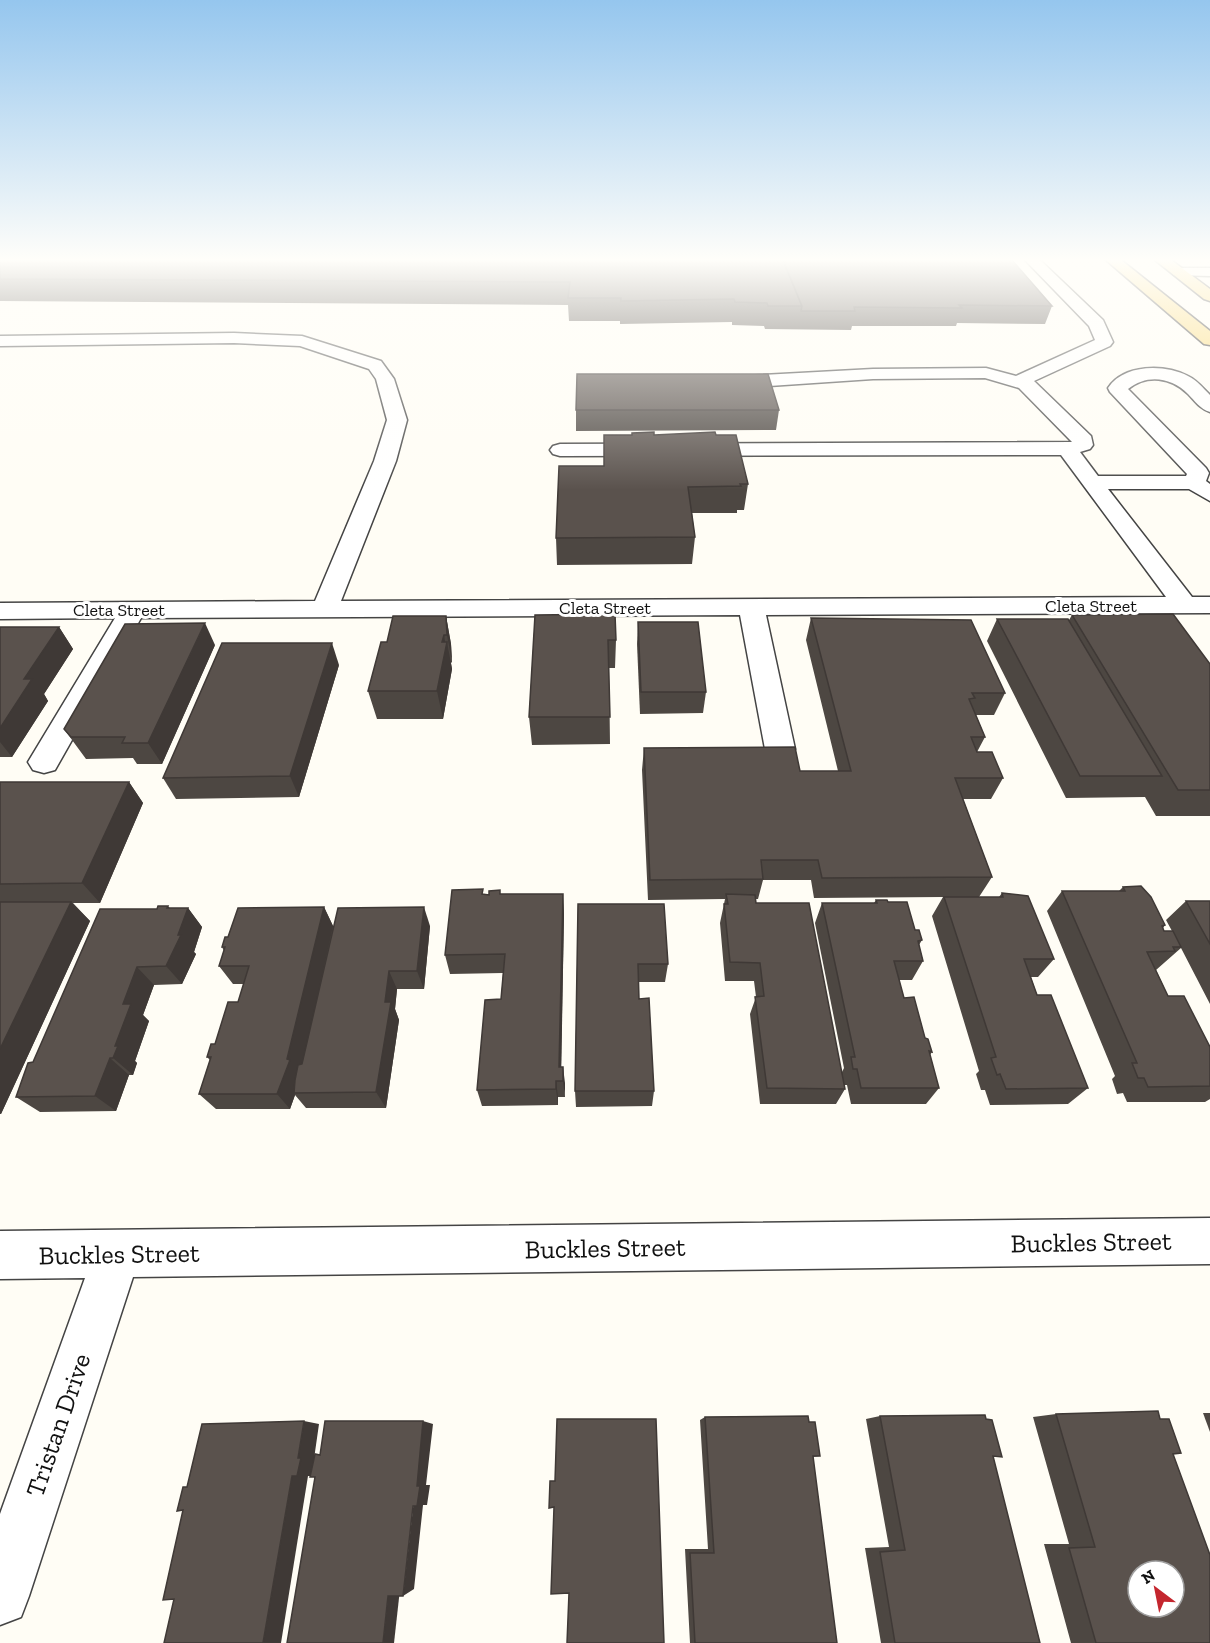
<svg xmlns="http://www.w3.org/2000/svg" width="1210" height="1643" viewBox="0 0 1210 1643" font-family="'Zilla Slab',serif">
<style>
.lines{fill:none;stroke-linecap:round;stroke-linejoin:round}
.minor-casing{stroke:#444;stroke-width:3}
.major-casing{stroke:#222;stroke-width:3}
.minor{fill:#fff;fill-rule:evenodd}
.major{fill:#f9d66b;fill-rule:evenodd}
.wall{fill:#4d4742}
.shaded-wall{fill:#3f3936}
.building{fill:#5a524d;stroke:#3f3936;stroke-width:1.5;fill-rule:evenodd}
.labels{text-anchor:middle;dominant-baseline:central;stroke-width:6;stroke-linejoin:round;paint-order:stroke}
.far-street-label{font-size:18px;fill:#111;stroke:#fff}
.near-street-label{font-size:26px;fill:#111;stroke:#fff}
</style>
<rect width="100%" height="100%" fill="#fffdf5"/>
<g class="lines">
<g class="minor-casing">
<g id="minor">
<path d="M 1025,260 L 1040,260 L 1103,320 L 1113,342 L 1110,346 L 1034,381 L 1091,436 L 1093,445 L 1090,449 L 1080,452 L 1098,476 L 1186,476 L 1187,474 L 1110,392 L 1108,388 C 1124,364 1164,364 1188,376 C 1197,380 1203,388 1210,395 L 1210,412 C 1200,409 1195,401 1188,394 C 1171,377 1147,374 1128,389 L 1206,468 L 1209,473 L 1206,481 L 1210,484 L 1210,501 L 1189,489 L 1108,489 L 1192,597 L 1210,597 L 1210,613 L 766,615 L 795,749 L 791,757 L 780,760 L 769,757 L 765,749 L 740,615 L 141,618 L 55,770 L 44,773 L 33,770 L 28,762 L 115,618 L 0,619 L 0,603 L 315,601 L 374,461 L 387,420 L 376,379 L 369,369 L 300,346 L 234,343 L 0,346 L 0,336 L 234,333 L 302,336 L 381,361 L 394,379 L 407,420 L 396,461 L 341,601 L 1166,597 L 1061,455 L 560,456 L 553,454 L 550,450 L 553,446 L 560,444 L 1072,442 L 1019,388 L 985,378 L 873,379 L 725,389 L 716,383 L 725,377 L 873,369 L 986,368 L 1016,376 L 1095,340 L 1089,326 Z"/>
<path d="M 1179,268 L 1210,268 L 1210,276 L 1174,275 L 1172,272 L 1174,269 Z"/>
<path d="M 1210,1218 L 1210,1264 L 133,1277 L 29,1596 L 21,1617 L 0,1625 L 0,1514 L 85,1278 L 0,1279 L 0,1231 Z"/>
</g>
</g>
<g class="major-casing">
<g id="major">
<path d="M 1106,260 L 1121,260 L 1210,331 L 1210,345 L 1204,344 Z"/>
<path d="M 1155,260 L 1171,260 L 1210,289 L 1210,301 L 1204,299 Z"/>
</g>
</g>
<use href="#minor" class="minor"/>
<use href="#major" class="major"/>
</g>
<g class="wall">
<path d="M 0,260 L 1012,260 L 1052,306 L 1045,324 L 957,323 L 956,326 L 852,326 L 851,330 L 765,329 L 764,326 L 732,325 L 732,322 L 620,324 L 620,321 L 569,321 L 568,305 L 0,301 Z"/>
<path d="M 576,410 L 779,410 L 776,430 L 576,431 Z"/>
<path d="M 654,435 L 716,435 L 748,484 L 744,510 L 737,510 L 737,513 L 692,513 L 695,537 L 692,564 L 557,565 L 556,538 L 604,466 Z"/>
<path d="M 535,615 L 616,640 L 615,668 L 609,668 L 610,744 L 532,745 L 529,717 Z"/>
<path d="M 1072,615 L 1210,664 L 1210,816 L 1156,816 L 1145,797 L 1066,798 L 987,641 L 997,619 L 1069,620 Z"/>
<path d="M 446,616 L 451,644 L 452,662 L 451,663 L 452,669 L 443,719 L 377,719 L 368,691 L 387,642 Z"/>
<path d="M 811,618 L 1005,693 L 994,715 L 976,715 L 985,737 L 977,752 L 1003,778 L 991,799 L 963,799 L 992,877 L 979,897 L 999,897 L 1002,893 L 1054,959 L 1038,977 L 1031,977 L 1037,995 L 1088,1088 L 1068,1104 L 990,1105 L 985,1090 L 981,1090 L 976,1074 L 979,1071 L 932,916 L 943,897 L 814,898 L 811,880 L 763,880 L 758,899 L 756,899 L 756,903 L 842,1072 L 844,1068 L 815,923 L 822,903 L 874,903 L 876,900 L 888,902 L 915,930 L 922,940 L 919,945 L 923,961 L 912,980 L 899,980 L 904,998 L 932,1052 L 930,1055 L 939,1088 L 926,1104 L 851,1104 L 847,1085 L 844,1085 L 845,1089 L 836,1104 L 760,1104 L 750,1014 L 756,997 L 754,981 L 725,981 L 720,923 L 725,899 L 648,900 L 642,770 L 644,748 L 800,771 L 838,771 L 806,640 Z"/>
<path d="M 638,622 L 706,692 L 703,713 L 640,714 L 637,644 Z"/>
<path d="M 0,627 L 59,627 L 73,649 L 44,694 L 48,701 L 12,757 L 0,757 Z"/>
<path d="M 215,645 L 162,764 L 137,764 L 133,758 L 86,759 L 64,729 Z"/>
<path d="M 339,665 L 299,797 L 176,799 L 163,778 Z"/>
<path d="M 0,782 L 129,782 L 143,803 L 100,903 L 73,903 L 90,921 L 1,1114 L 0,1114 Z"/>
<path d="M 1123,887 L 1165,925 L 1163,928 L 1164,931 L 1172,931 L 1166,920 L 1186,901 L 1210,901 L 1210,1004 L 1181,948 L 1156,970 L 1168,996 L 1210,1047 L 1210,1099 L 1205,1102 L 1127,1102 L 1123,1093 L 1117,1094 L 1112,1079 L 1115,1076 L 1047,911 L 1062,891 L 1119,891 Z"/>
<path d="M 484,894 L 563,894 L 564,914 L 561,1067 L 563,1067 L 565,1097 L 558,1097 L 558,1105 L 482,1106 L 477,1090 L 501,999 L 503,973 L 450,974 L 445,955 Z"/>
<path d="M 578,904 L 668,964 L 665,982 L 639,982 L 639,999 L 654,1091 L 652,1106 L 576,1107 L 575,1091 Z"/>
<path d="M 324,907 L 333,926 L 430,926 L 424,989 L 397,989 L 395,1009 L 399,1020 L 386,1108 L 306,1108 L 295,1095 L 290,1109 L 216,1109 L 199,1094 L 210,1060 L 207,1057 L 215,1044 L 238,1002 L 244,984 L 233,984 L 219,966 L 224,951 L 222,947 L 228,937 Z"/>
<path d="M 188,908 L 202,927 L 194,952 L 196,954 L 182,984 L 154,985 L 143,1015 L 149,1021 L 135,1061 L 137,1063 L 133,1075 L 129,1075 L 116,1111 L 40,1112 L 16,1097 L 33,1062 L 157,909 Z"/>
<path d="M 1203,1413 L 1210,1413 L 1210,1432 Z"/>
<path d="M 1056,1414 L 1173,1454 L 1210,1643 L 1071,1643 L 1044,1544 L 1069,1544 L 1033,1417 Z"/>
<path d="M 880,1416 L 986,1419 L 1002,1457 L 993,1457 L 1040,1643 L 881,1643 L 865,1548 L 889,1547 L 866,1419 Z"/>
<path d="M 705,1417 L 809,1422 L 820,1456 L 813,1457 L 837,1643 L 690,1643 L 685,1549 L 708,1549 L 700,1420 Z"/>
</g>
<g class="shaded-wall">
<path d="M 446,616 L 451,644 L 452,662 L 447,635 Z"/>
<path d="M 205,623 L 215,645 L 162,764 L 148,743 Z"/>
<path d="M 59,627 L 73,649 L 44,694 L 48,701 L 12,757 L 0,742 L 0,728 L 24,679 Z"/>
<path d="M 444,635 L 446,647 L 447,642 L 452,669 L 443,719 L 437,691 L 442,642 Z"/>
<path d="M 332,643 L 339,665 L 299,797 L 290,776 Z"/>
<path d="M 129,782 L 143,803 L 100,903 L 82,883 Z"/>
<path d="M 563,894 L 564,914 L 561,1083 L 559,1067 Z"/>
<path d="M 71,902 L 90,921 L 1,1114 L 0,1113 L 0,1049 Z"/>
<path d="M 168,906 L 182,923 L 188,908 L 202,927 L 194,952 L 196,954 L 182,984 L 166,966 L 178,935 L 167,908 Z"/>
<path d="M 324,907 L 333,926 L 296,1093 L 294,1093 L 295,1095 L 290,1109 L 277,1094 Z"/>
<path d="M 424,907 L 430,926 L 424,989 L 417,971 Z"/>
<path d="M 137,967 L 154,985 L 143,1015 L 149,1021 L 135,1061 L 137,1063 L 133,1075 L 113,1058 L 123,1004 Z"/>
<path d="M 389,971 L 397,989 L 395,1009 L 399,1020 L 386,1108 L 376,1092 L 385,1002 Z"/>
<path d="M 110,1058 L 129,1075 L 116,1111 L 95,1096 Z"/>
<path d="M 563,1067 L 565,1083 L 565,1097 L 563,1081 Z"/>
<path d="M 556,1081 L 558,1097 L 558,1105 L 556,1089 Z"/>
<path d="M 304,1421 L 319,1424 L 314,1459 L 313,1476 L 297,1476 L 298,1458 Z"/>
<path d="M 423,1421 L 433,1424 L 426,1485 L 430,1485 L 427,1505 L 423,1505 L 414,1589 L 403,1596 Z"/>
<path d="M 292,1476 L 308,1476 L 281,1643 L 263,1643 Z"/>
<path d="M 400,1589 L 394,1643 L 383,1643 L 388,1596 Z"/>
</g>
<g class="building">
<path d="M 0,260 L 783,260 L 802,306 L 768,306 L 767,303 L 735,302 L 734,299 L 621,301 L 621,298 L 568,298 L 570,282 L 0,279 Z"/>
<path d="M 783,260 L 1012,260 L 1052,306 L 959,305 L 962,308 L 854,307 L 855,311 L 801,311 L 802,306 Z"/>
<path d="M 577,374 L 768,374 L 779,410 L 576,410 Z"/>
<path d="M 654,432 L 654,435 L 715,432 L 716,435 L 736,435 L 748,484 L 740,484 L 741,486 L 688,487 L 695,537 L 556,538 L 559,466 L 604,466 L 604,435 L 632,435 L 632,433 Z"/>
<path d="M 615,614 L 616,640 L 608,640 L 610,717 L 529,717 L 535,615 Z"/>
<path d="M 1173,614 L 1210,664 L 1210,790 L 1178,790 L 1072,615 Z"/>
<path d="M 393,616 L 446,616 L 447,635 L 444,635 L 442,642 L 447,642 L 437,691 L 368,691 L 381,642 L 387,642 Z"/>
<path d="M 811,618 L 971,620 L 1005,693 L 972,693 L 975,698 L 969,699 L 985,737 L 971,737 L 977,752 L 992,752 L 1003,778 L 955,778 L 992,877 L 822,878 L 818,860 L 761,860 L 763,879 L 650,880 L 644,748 L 795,747 L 800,771 L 851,771 Z"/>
<path d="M 997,619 L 1068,619 L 1162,776 L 1080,776 Z"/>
<path d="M 638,622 L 698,622 L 706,692 L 641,692 Z"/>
<path d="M 205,623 L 148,743 L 122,743 L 125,737 L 71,737 L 64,729 L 125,624 Z"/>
<path d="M 0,627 L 59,627 L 24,679 L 32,679 L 0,728 Z"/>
<path d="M 222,643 L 332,643 L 290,776 L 163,778 Z"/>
<path d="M 0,782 L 129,782 L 82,883 L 0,884 Z"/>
<path d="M 1141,886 L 1151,897 L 1165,925 L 1162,926 L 1164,931 L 1173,931 L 1181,947 L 1173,947 L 1175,951 L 1147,952 L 1168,996 L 1184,996 L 1210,1047 L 1210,1086 L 1148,1087 L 1144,1078 L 1138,1078 L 1132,1063 L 1137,1063 L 1062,891 L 1125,891 L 1123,887 Z"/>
<path d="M 483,889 L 482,894 L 489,895 L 489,891 L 500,890 L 500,894 L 563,894 L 559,1067 L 563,1067 L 563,1081 L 556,1081 L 556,1089 L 477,1090 L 485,1000 L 501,999 L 505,954 L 445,955 L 452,890 Z"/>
<path d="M 1002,893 L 1028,896 L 1054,959 L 1024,959 L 1037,995 L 1051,995 L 1088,1088 L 1006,1089 L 1000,1074 L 997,1075 L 991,1058 L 996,1057 L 944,897 L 1003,897 Z"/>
<path d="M 726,894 L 755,895 L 756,903 L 809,903 L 845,1089 L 767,1088 L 755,997 L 764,996 L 760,963 L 730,962 L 724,904 L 728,904 Z"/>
<path d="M 876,900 L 887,900 L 888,902 L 907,902 L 915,930 L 919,930 L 922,940 L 918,941 L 923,961 L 894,961 L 904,998 L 914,997 L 925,1038 L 928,1039 L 932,1052 L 929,1051 L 939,1088 L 861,1088 L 857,1069 L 853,1069 L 851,1057 L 855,1057 L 822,903 L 877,903 Z"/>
<path d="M 1186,901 L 1210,901 L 1210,944 Z"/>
<path d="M 0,902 L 71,902 L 0,1049 Z"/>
<path d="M 578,904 L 664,904 L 668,964 L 638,964 L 639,999 L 649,998 L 654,1091 L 575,1091 Z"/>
<path d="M 158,906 L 168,906 L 167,908 L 188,908 L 178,935 L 181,935 L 166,966 L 137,967 L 123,1004 L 131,1004 L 115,1046 L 118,1046 L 113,1058 L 110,1058 L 95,1096 L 16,1097 L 28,1063 L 33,1062 L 100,909 L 157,909 Z"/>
<path d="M 324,907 L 287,1059 L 290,1060 L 277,1094 L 199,1094 L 211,1057 L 207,1057 L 211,1044 L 215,1044 L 228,1002 L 238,1002 L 249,966 L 219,966 L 225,947 L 222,947 L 225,937 L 228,937 L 238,908 Z"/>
<path d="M 424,907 L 417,971 L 389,971 L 385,1002 L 391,1002 L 376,1092 L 294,1093 L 295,1080 L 298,1065 L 302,1064 L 338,908 Z"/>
<path d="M 1158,1411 L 1160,1419 L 1169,1419 L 1181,1453 L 1173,1454 L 1210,1555 L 1210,1643 L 1096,1643 L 1069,1548 L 1095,1547 L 1056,1414 ZM 1138,1571 L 1174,1571 L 1174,1607 L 1138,1607 Z"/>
<path d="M 985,1415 L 986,1419 L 992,1420 L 1002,1457 L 993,1456 L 1040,1643 L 895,1643 L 880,1552 L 905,1550 L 880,1416 Z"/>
<path d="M 808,1416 L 809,1422 L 815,1422 L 820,1456 L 813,1456 L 837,1643 L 695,1643 L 690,1553 L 714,1553 L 705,1417 Z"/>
<path d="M 557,1419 L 656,1419 L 664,1643 L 567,1643 L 569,1593 L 551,1594 L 554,1507 L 549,1508 L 550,1481 L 555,1481 Z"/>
<path d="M 304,1421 L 298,1458 L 301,1458 L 297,1476 L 292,1476 L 263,1643 L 164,1643 L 174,1599 L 163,1600 L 183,1510 L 177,1511 L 183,1487 L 187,1487 L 202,1424 Z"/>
<path d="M 325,1421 L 423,1421 L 417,1486 L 420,1486 L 417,1506 L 413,1506 L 403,1596 L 388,1596 L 383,1643 L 287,1643 L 315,1477 L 310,1477 L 315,1454 L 320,1455 Z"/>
</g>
<linearGradient id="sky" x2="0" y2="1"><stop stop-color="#95c6ee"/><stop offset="0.53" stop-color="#fffefa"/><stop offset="1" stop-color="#fffefa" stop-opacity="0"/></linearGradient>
<rect width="1210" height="490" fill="url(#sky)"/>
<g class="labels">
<g class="far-street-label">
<text x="1091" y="606">Cleta Street</text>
<text x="605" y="608">Cleta Street</text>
<text x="119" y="610">Cleta Street</text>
</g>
<g class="near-street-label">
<text transform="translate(1091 1242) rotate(-1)">Buckles Street</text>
<text transform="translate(605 1248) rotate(-1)">Buckles Street</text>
<text transform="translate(119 1254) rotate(-1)">Buckles Street</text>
<text transform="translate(58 1425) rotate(-71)">Tristan Drive</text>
</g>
</g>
<g transform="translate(1156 1589) rotate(328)"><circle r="28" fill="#ffffff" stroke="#a0a0a0" stroke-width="1.5"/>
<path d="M0-4.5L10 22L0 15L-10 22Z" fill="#c4262e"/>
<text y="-9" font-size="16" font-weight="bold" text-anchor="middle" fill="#111111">N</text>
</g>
</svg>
